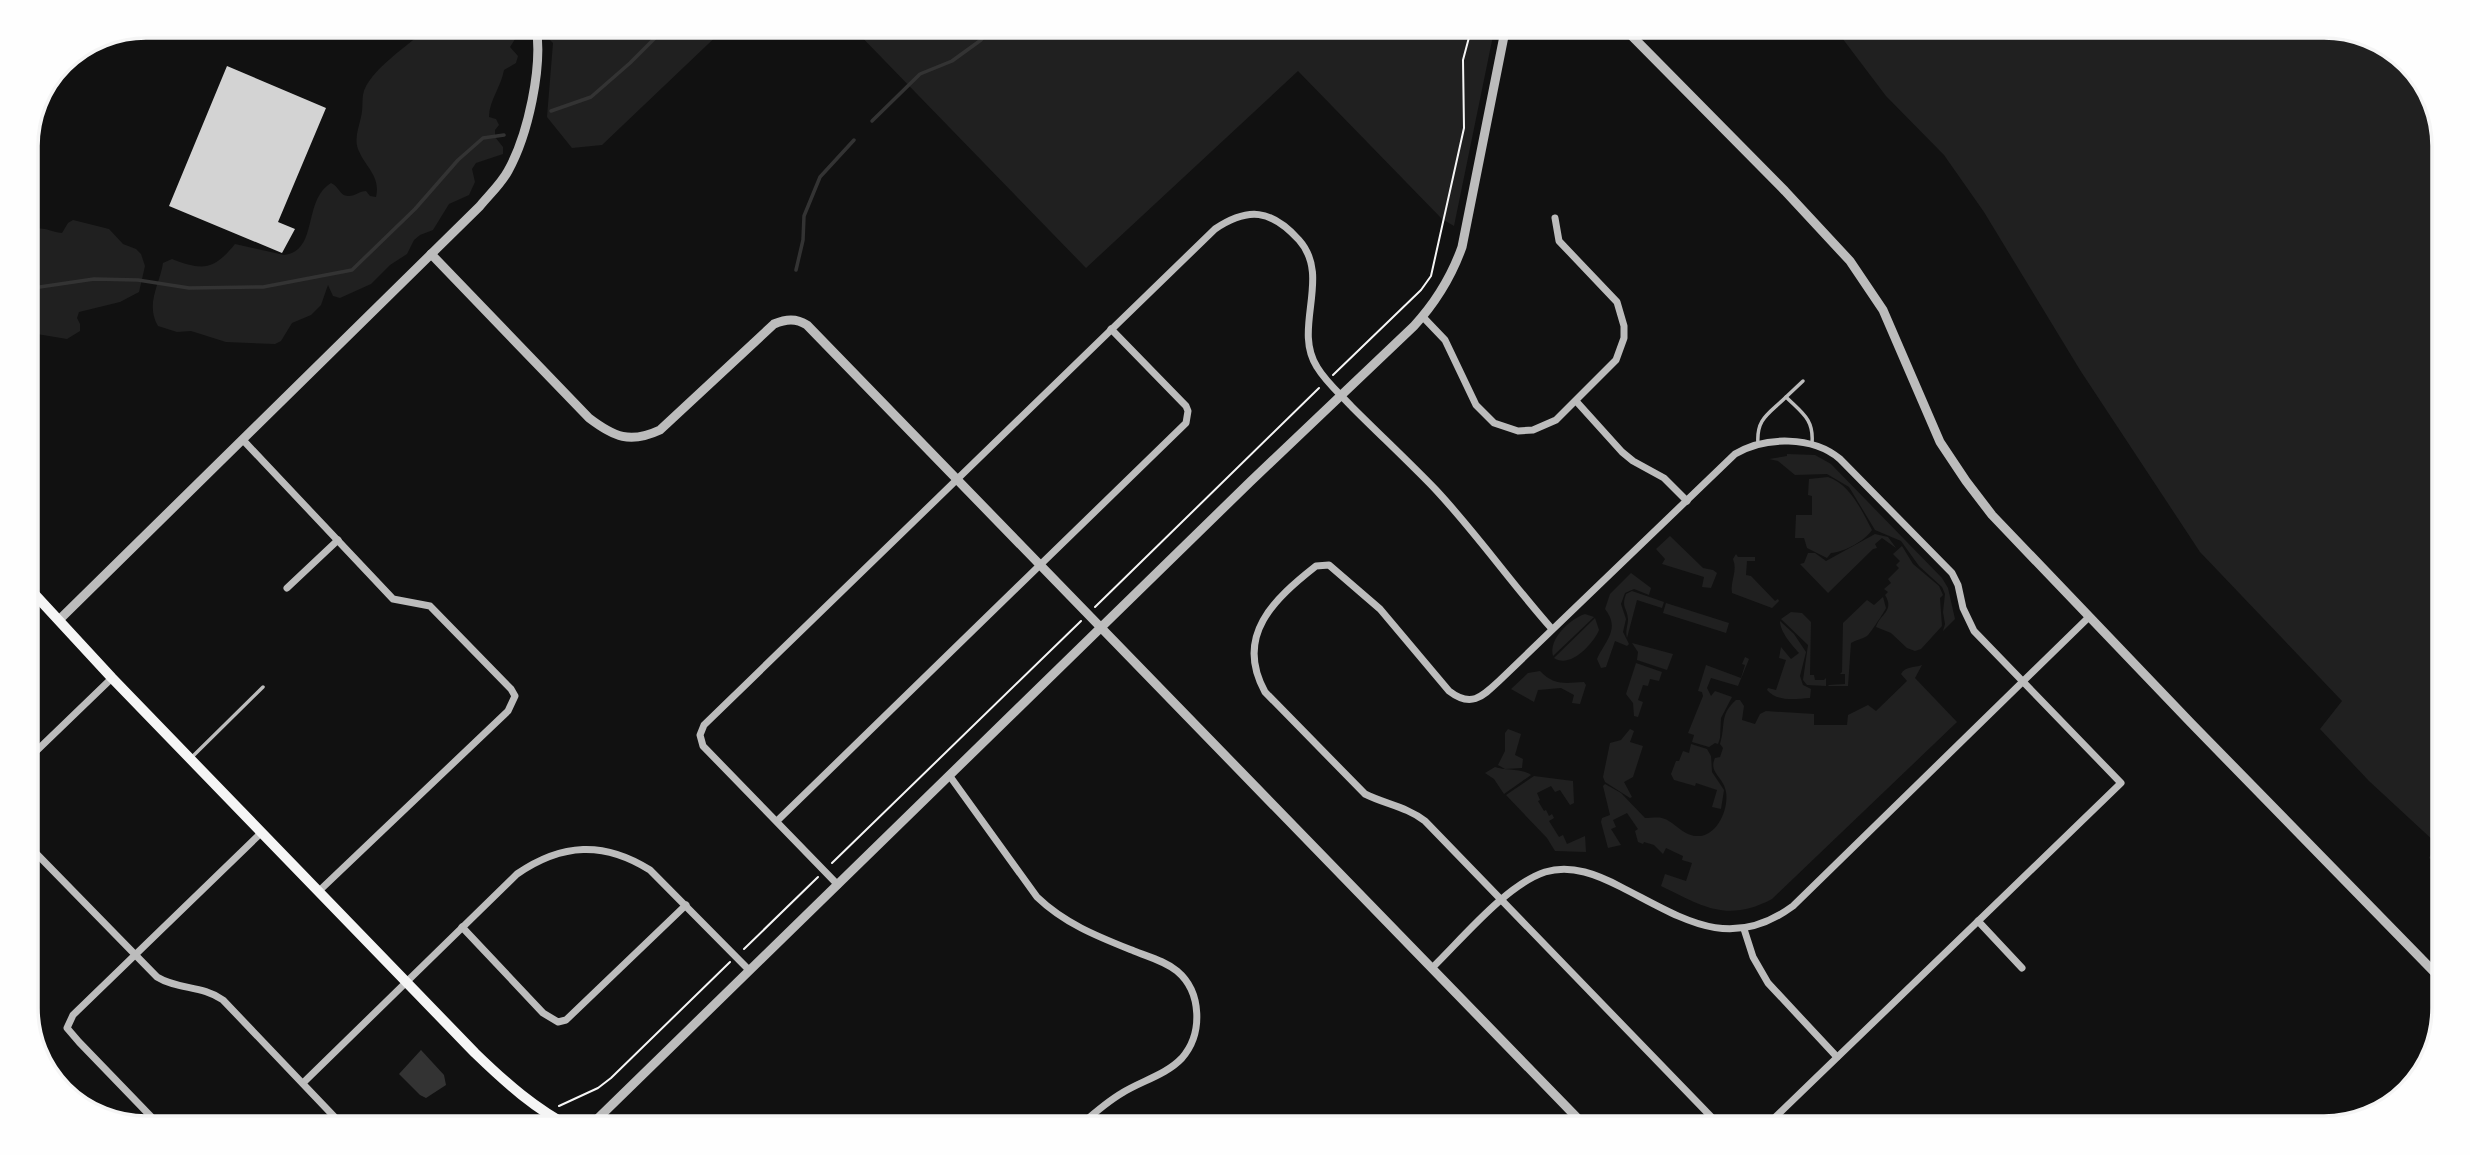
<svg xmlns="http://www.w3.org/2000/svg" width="2470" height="1155" viewBox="0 0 2470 1155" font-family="'Roboto Condensed',sans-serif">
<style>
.green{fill:#202020}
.water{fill:#333}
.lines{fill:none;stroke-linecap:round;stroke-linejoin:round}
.stream{stroke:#333;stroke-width:3.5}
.building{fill:#d3d3d3}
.path{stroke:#f5f5f5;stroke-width:2}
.service{stroke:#bcbcbc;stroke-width:3.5}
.minor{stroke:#bcbcbc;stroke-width:7}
.tertiary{stroke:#bcbcbc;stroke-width:9}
.secondary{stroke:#f5f5f5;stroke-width:10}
.rim{fill:none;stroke:#f5f5f5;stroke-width:3.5}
</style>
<rect width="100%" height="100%" fill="#111"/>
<g class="green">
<path d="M 430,26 L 507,26 L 517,36 L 510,47 L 518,56 L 516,63 L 504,70 C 501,87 489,101 489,117 L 496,119 L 499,125 L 495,130 L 495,137 L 503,147 L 503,154 L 476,163 L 472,169 L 475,182 L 469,195 L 449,204 L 433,230 L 420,235 L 414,240 L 407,254 L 390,265 L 371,284 L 340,298 L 333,296 L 328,285 L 321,305 L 311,315 L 292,323 L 281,341 L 275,344 L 226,342 L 191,331 L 177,332 L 158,326 C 145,304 160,284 163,263 L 172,259 C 203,271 214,270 235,244 L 284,255 C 319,251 302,201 331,183 C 339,186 340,197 349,196 C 355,196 360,191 366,191 L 370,196 L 376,197 C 381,176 365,167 358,149 C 354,138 359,127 361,117 C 363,110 362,102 363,95 C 367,71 412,43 430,26 Z"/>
<path d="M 545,26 L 727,26 L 602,145 L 572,148 L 547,117 L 553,43 L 549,39 Z"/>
<path d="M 851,26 L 1495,26 L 1454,226 L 1442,219 L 1298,71 L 1086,268 Z"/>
<path d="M 1833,26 L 2324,26 L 2370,36 L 2423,79 L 2444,139 L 2444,861 L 2438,864 L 2429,858 L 2436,843 L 2369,781 L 2320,729 L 2342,701 L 2200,552 L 2080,370 L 1984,212 L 1944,155 L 1886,96 Z"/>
<path d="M 73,220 L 109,229 L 123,244 L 136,249 L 141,254 L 145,266 L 139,292 L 120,302 L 79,312 L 77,318 L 80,324 L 80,331 L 67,339 L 37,334 L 26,337 L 26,233 C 43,224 45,231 62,233 L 68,223 Z"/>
<path d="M 1787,454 L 1815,455 L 1831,464 L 1942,578 L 1948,588 L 1955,619 L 1943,631 L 1945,624 L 1943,612 L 1945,594 L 1942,587 L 1919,566 L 1901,541 L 1875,530 L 1849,487 L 1827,474 L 1795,475 L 1778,461 L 1769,459 L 1787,456 Z"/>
<path d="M 1828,477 C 1850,484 1862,511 1872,530 C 1865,541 1844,552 1831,553 L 1827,558 L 1807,548 L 1804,538 L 1795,538 L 1796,515 L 1812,515 L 1812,496 L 1808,495 L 1809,479 Z"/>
<path d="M 1875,534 L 1888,537 L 1896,548 L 1882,538 L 1875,544 L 1877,548 L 1873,549 L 1828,593 L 1800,564 L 1804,563 L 1808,553 L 1815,553 L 1826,561 Z"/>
<path d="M 1670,536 L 1703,568 L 1713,570 L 1717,573 L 1711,588 L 1702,587 L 1704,577 L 1662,564 L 1665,559 L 1656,549 Z"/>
<path d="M 1902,546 L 1913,564 L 1939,586 L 1943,595 L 1940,598 L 1942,626 L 1921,649 L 1915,651 L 1907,648 L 1891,633 L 1876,627 C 1880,614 1895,611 1885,595 L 1888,592 L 1884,589 L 1891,583 L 1888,579 L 1899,568 L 1896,565 L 1900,561 L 1893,554 Z"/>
<path d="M 1736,554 L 1738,557 L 1755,557 L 1755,561 L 1747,561 L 1746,575 L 1751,576 L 1775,601 L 1778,599 L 1779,601 L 1772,608 L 1732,593 C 1730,581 1738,571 1733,559 Z"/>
<path d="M 1631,573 L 1651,588 L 1649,595 L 1634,589 L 1625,593 L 1621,604 L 1626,619 L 1623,632 L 1629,644 L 1627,646 L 1615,641 L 1606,667 L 1601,668 L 1597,659 C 1605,641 1621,629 1605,609 L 1610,594 Z"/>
<path d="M 1632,591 L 1664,602 L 1662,608 L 1637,600 L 1627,638 C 1625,630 1628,626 1628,619 C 1627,607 1621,608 1626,594 Z"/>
<path d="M 1883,597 L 1886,608 C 1885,611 1869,635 1867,636 C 1862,639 1856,640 1851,643 L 1848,686 L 1828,686 L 1829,685 L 1845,684 L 1845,674 L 1840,674 L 1842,672 L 1843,623 L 1867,600 L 1874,605 Z"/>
<path d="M 1666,603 L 1729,623 L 1726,633 L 1663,613 Z"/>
<path d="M 1791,612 L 1802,613 L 1811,622 L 1810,675 L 1814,675 L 1815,680 L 1824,680 L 1826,678 L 1826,686 L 1807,685 L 1803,680 L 1808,645 L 1781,619 Z"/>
<path d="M 1585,614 L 1594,617 L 1553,656 C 1548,639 1570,619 1585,614 Z"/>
<path d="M 1595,618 L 1599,630 C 1593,644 1570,669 1554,658 Z"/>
<path d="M 1780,621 L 1794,634 L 1806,652 L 1800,676 L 1803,685 L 1811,689 L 1810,698 C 1795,699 1777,702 1767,690 L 1768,688 L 1776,690 L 1786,660 L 1779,658 L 1781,647 L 1791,659 L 1799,653 C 1792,645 1780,632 1780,621 Z"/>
<path d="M 1632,643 L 1673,654 L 1667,670 L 1637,660 L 1638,652 Z"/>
<path d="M 1745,657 L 1749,659 L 1738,686 L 1711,678 L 1707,688 L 1711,696 L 1715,691 L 1732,697 L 1721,718 L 1720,738 L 1718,744 L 1715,743 L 1709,747 L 1692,742 L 1694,735 L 1688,733 L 1703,696 L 1702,692 L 1698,691 L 1706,665 L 1741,678 L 1745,665 L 1742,664 Z"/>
<path d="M 1636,663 L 1662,672 L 1659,681 L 1650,679 L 1648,686 L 1643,685 L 1638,700 L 1643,702 L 1638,717 L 1634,716 L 1633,703 L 1626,694 Z"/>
<path d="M 1922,665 L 1915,678 L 1957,722 L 1772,899 C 1727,923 1702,906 1661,886 L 1665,874 L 1686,881 L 1692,863 L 1682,860 L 1683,856 L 1666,848 L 1663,854 L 1654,845 L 1644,842 L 1643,844 L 1638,842 L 1635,831 L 1638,829 L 1627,813 L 1613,820 L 1616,827 L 1611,829 L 1621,845 L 1608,848 L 1601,822 L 1602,818 L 1610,815 L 1603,786 L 1605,784 L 1621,793 L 1645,818 C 1650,818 1657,817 1662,818 C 1674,821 1682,835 1696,836 C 1716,838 1729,810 1726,792 C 1724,777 1708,773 1715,758 L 1720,757 L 1723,748 L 1720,744 C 1726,725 1719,715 1736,700 L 1740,700 L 1744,706 L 1742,720 L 1755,724 L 1760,714 L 1766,711 L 1814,714 L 1814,725 L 1847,725 L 1848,715 L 1868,705 L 1876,711 L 1907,681 L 1901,674 C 1905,666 1914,668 1922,665 Z"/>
<path d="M 1540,671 C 1554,686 1566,683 1584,682 L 1586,685 L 1580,704 L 1572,703 L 1574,695 L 1561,688 L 1538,690 L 1534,702 L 1511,689 L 1528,673 Z"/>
<path d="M 1508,729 L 1521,734 L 1515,755 L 1523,759 L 1522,768 L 1505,769 L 1498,765 L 1505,751 L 1505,733 Z"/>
<path d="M 1630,729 L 1634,731 L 1630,742 L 1643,746 L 1633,777 L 1624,782 L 1632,797 L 1630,798 L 1605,782 L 1603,777 L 1610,743 L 1621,740 Z"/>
<path d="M 1691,744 L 1707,749 L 1711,756 L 1712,772 L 1724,790 L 1721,809 L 1712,807 L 1717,790 L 1696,783 L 1695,786 L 1674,780 L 1671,774 L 1676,761 L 1679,761 L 1683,751 L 1689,753 Z"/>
<path d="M 1495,767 C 1506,771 1522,768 1531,775 L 1504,794 L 1494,779 L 1485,773 Z"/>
<path d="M 1534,776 L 1573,781 L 1574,803 L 1570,805 L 1560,790 L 1555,792 L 1551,786 L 1537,793 L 1540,800 L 1538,801 L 1544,811 L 1546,810 L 1549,816 L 1552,814 L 1554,818 L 1549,821 L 1559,837 L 1563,835 L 1567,844 L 1585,836 L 1586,852 L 1555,851 L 1547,838 L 1506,795 Z"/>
</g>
<path class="water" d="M 421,1050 L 444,1075 L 446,1085 L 426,1098 L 420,1095 L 399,1074 Z"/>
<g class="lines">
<g class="stream">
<path d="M 551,111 L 591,97 L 630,63 L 667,26"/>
<path d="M 872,121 L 920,74 L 952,61 L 981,40 L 992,26"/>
<path d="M 796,270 L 803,240 L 804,216 L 820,177 L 854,140"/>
<path d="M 26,289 L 94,279 L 138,280 L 189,288 L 263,287 L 352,270 L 415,209 L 458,160 L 483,138 L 504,135"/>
</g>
</g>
<path class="building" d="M 227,66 L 326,108 L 278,222 L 295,229 L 282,253 L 169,206 Z"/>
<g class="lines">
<g class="path">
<path d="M 1333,375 L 1421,290 L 1431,276 L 1464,128 L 1463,60 L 1472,26"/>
<path d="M 1095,607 L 1319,388"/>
<path d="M 832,863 L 1081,621"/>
<path d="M 744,949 L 818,877"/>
<path d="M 559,1106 L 598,1088 L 611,1078 L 730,962"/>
<path d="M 540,1129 L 544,1124"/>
</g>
<g class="service">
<path d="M 1786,397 L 1803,381"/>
<path d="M 1758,444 C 1756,418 1769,414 1786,397 C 1802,413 1814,419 1812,443"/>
<path d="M 192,757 L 263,687"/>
</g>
<g class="minor">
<path d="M 1634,39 L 1647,26"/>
<path d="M 1423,317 L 1445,340 L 1476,405 L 1494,423 L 1518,431 L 1533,430 L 1556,420 L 1616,360 L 1624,338 L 1624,326 L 1617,302 L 1559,241 L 1555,218"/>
<path d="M 1576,401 L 1622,452 L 1633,461 L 1664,478 L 1687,501"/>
<path d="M 243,440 L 393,599 L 430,606 L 511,689 L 515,696 L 508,711 L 319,891"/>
<path d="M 287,588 L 338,540"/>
<path d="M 27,760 L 112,678"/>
<path d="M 949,775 L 1037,897 C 1065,924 1099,937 1134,951 C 1149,957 1165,961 1177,971 C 1202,992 1203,1034 1182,1058 C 1166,1075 1141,1081 1122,1093 C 1105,1103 1091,1116 1076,1129"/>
<path d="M 777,821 L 1186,423 L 1188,411 L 1186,406 L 1111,329"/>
<path d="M 27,844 L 157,977 C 178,990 202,985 223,1000 L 346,1129"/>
<path d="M 838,885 L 703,746 L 700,735 L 704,725 L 1215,229 C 1248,207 1271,209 1299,240 C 1332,277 1292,328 1317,367 C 1326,382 1340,394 1352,407 C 1380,435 1409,462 1436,490 C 1477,534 1512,584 1552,629"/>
<path d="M 1978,921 L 2022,968"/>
<path d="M 462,927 L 543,1013 L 558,1022 L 566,1020 L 686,905"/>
<path d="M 1744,929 L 1753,957 L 1768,983 L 1837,1057"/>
<path d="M 1432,968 C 1462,939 1506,885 1545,872 C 1572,864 1598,875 1621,887 C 1682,918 1729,953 1793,906 L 2089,617"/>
<path d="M 303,1083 L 517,874 C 562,843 604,841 650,870 L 749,970"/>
<path d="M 163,1129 L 79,1042 L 67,1028 L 73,1015 L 262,832"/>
<path d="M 1723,1129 L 1425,821 C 1407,807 1385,804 1365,794 L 1265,692 C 1234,636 1274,599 1316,566 L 1329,565 L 1380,609 L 1449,691 C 1471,708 1482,697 1499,681 L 1735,454 C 1765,436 1813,436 1840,459 L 1952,573 L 1958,585 L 1963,608 L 1974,631 L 2121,783 L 1763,1129"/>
</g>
<g class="tertiary">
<path d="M 1622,26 L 1785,191 L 1850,261 L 1883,310 L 1940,442 L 1966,481 L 1992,515 L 2191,723 L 2444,982"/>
<path d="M 431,254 L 589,418 C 614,437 630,444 660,430 L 774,324 C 786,319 796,318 807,325 L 1588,1129"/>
<path d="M 59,620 L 480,206 C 489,195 501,184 508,171 C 528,135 543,67 536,26"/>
<path d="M 587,1129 L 1250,482 L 1414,326 C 1436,302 1451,278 1462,247 L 1506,26"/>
</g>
<path class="secondary" d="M 27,586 L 112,678 L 475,1053 C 506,1083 535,1109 574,1129"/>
</g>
<path d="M0 0H2470V1155H0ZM146 38H2324A108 108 0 0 1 2432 146V1008A108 108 0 0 1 2324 1116H146A108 108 0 0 1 38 1008V146A108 108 0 0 1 146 38Z" fill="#fefefe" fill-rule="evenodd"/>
<path class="rim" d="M146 38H2324A108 108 0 0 1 2432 146V1008A108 108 0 0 1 2324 1116H146A108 108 0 0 1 38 1008V146A108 108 0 0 1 146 38Z"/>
</svg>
